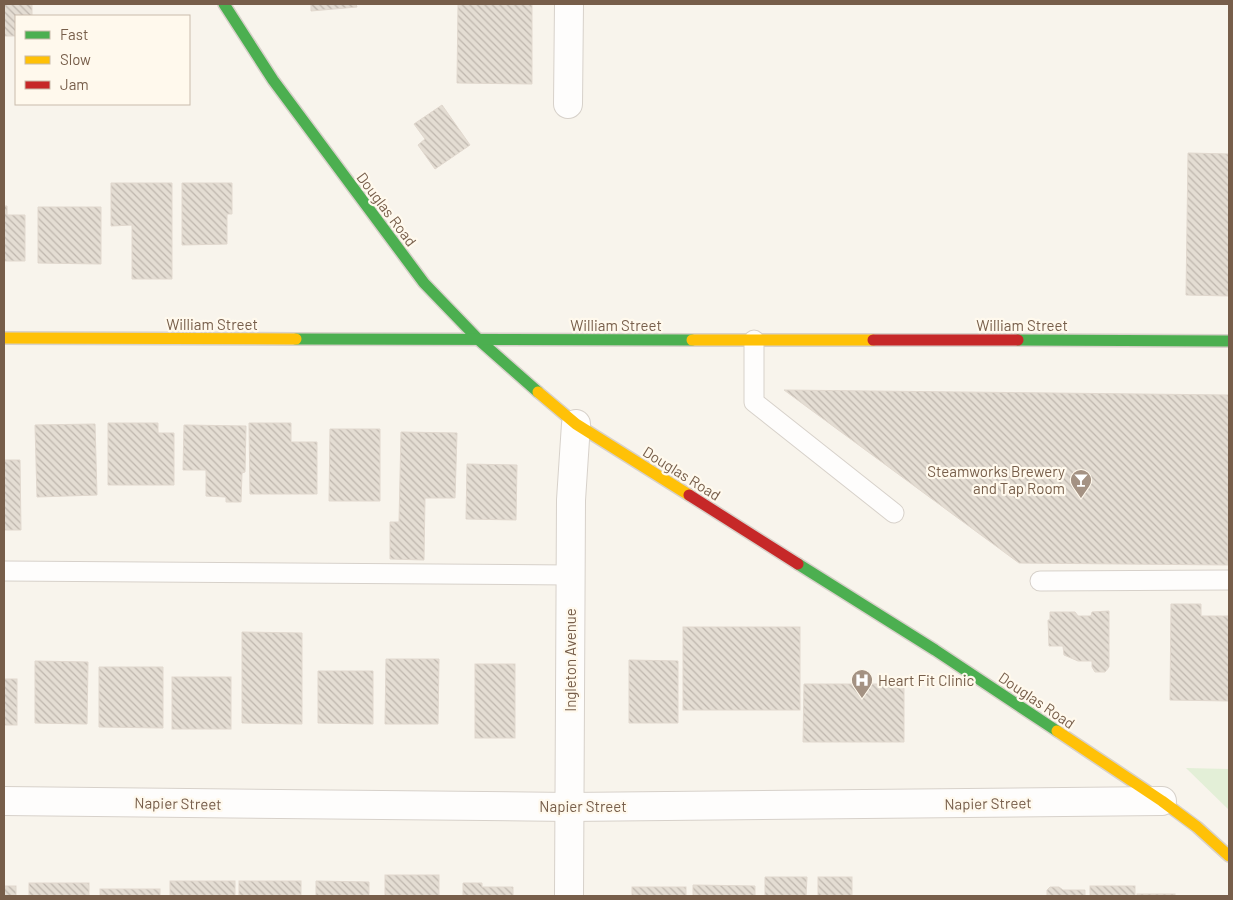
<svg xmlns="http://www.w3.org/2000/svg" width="1233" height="900" viewBox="0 0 1233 900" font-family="Barlow,sans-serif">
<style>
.grass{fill:#e3efd7}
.building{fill:url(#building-back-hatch);stroke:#e1d8ce}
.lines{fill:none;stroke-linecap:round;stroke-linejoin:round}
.lane-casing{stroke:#d7d1ca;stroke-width:21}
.street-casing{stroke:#d7d1ca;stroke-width:30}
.fast-casing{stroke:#d8d1ca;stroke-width:14}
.slow-casing{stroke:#d8d1ca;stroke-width:14}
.jam-casing{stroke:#d8d1ca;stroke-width:14}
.lane{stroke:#fefdfc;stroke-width:19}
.street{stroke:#fefdfc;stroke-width:28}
.fast{stroke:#4caf50;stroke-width:11}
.slow{stroke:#ffc107;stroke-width:11}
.jam{stroke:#c62828;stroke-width:11}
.labels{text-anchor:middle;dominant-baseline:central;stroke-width:4.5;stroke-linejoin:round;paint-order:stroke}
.street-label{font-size:15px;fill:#775e4a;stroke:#fff9ed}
.poi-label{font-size:15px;fill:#775e4a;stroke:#fff9ed;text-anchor:end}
</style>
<defs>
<pattern id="building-back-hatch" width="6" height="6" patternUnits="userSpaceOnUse" patternTransform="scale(1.25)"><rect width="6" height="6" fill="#e4ddd3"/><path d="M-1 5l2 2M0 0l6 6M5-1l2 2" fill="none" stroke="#beb6ad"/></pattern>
</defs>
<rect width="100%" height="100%" fill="#f8f4ec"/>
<path class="grass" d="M 1186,768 L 1229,769 L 1229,810 Z"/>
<g class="building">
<path d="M 4,4 L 32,4 L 32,16 L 16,16 L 16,36 L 4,36 Z"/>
<path d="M 311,4 L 356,4 L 357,7 L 311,11 Z"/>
<path d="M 458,4 L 532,4 L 532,84 L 457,83 Z"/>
<path d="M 442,105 L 470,145 L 435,169 L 418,145 L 425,139 L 414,124 Z"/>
<path d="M 1188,153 L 1229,154 L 1229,296 L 1186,295 Z"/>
<path d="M 111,183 L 172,183 L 172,279 L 132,279 L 132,225 L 111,226 Z"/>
<path d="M 182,183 L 232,183 L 232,214 L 227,214 L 227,244 L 182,245 Z"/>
<path d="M 4,206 L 7,206 L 7,215 L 25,215 L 25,261 L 4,261 Z"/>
<path d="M 38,207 L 101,207 L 101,264 L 38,263 Z"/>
<path d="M 784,390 L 1229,395 L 1228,565 L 1019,563 Z"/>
<path d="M 108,423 L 158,423 L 158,433 L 174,433 L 174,485 L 108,485 Z"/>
<path d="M 249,423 L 291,423 L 291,442 L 317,442 L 317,494 L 250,494 Z"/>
<path d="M 95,424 L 97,495 L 37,497 L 35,425 Z"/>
<path d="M 184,425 L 246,426 L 245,472 L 242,473 L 241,502 L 226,502 L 226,497 L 206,496 L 206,470 L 183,470 Z"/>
<path d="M 330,429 L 380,429 L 380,501 L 329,501 Z"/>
<path d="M 401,432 L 457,433 L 455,498 L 425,498 L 424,560 L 390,559 L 390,522 L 399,522 Z"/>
<path d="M 4,460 L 20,460 L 21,530 L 4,530 Z"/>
<path d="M 467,464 L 517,465 L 516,520 L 466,519 Z"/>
<path d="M 1171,604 L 1201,604 L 1201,616 L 1229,616 L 1229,701 L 1170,700 Z"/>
<path d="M 1109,611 L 1109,667 L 1105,672 L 1095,672 L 1092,667 L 1092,661 L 1078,661 L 1064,655 L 1063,646 L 1049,646 L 1048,620 L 1050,620 L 1050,612 L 1075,612 L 1078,616 L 1091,616 L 1092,612 Z"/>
<rect x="683" y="627" width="117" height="83"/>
<path d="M 242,632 L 302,633 L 302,724 L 242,723 Z"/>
<path d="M 386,659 L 439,659 L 438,724 L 385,724 Z"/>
<path d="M 629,660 L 678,661 L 678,723 L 629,723 Z"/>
<path d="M 35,661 L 88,662 L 87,724 L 35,723 Z"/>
<rect x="475" y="664" width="40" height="74"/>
<path d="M 99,667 L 163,667 L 163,728 L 99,727 Z"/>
<path d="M 318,671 L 373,671 L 373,724 L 318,723 Z"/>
<rect x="172" y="677" width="59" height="52"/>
<rect x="4" y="679" width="13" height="46"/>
<path d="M 804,684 L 904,684 L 904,742 L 803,742 Z"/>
<rect x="385" y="875" width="54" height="21"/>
<path d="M 765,877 L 807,877 L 806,896 L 765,896 Z"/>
<rect x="818" y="877" width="34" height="19"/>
<rect x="170" y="881" width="65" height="15"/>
<rect x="239" y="881" width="62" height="15"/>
<path d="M 316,881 L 369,882 L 369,896 L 316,896 Z"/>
<rect x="29" y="883" width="60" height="13"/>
<path d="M 463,883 L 482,883 L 482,887 L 513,887 L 513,896 L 463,896 Z"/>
<path d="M 693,885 L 755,886 L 755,896 L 693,896 Z"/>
<rect x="4" y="886" width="12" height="10"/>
<rect x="1090" y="886" width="45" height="10"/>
<rect x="632" y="887" width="54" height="9"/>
<path d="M 1050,887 L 1059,887 L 1063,890 L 1085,890 L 1085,896 L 1047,896 L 1047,890 Z"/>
<rect x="100" y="889" width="60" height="7"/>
<rect x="1137" y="894" width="38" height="2"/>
</g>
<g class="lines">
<g class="lane-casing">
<g id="lane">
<path d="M 754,340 L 754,402 L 894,513"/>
<path d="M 4,571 L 570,575"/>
<path d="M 1040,581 L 1229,580"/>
</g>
</g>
<g class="street-casing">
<g id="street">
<path d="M 568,104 L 569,4"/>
<path d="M 4,801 L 569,807 L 1162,801"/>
<path d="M 569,896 L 571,500 L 576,424"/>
</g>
</g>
<g class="fast-casing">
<g id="fast">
<path d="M 224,4 L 273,80 L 424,283 L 479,340 L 538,392"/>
<path d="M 296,339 L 692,340"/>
<path d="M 1018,340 L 1229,341"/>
<path d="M 798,564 L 935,650 L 1057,731"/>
</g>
</g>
<g class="slow-casing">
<g id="slow">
<path d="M 4,338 L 296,339"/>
<path d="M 692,340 L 873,340"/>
<path d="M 538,392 L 576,424 L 689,495"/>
<path d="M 1057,731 L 1162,801 L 1197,827 L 1229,856"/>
</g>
</g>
<g class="jam-casing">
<g id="jam">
<path d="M 873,340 L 1018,340"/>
<path d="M 689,495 L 798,564"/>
</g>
</g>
<use href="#lane" class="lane"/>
<use href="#street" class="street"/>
<use href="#fast" class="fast"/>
<use href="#slow" class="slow"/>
<use href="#jam" class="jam"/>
</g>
<defs>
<g id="bar-pin" transform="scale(1.125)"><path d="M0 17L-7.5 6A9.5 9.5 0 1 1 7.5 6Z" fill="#a49283" stroke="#fff9ed"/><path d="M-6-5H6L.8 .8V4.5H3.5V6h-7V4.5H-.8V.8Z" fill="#fff"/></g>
<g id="hospital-pin" transform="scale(1.125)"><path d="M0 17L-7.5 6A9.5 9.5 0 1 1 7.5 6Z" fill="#a49283" stroke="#fff9ed"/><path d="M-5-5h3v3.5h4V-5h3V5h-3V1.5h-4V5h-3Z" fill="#fff"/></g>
</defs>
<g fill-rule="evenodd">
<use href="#bar-pin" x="1081" y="480"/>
<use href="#hospital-pin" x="862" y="680"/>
</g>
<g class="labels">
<g class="street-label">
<text transform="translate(387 209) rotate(53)">Douglas Road</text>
<text x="212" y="324">William Street</text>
<text x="616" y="325">William Street</text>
<text x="1022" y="325">William Street</text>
<text transform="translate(682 473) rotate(32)">Douglas Road</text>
<text transform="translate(570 660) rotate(-90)">Ingleton Avenue</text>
<text transform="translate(1037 700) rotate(34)">Douglas Road</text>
<text transform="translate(178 803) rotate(1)">Napier Street</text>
<text transform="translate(988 803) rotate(-1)">Napier Street</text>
<text x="583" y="806">Napier Street</text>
</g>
<g class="poi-label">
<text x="1065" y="471">Steamworks Brewery<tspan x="1065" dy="17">and Tap Room</tspan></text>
<text x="878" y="680" text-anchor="start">Heart Fit Clinic</text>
</g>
</g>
<rect width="1233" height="900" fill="none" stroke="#775e4a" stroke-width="10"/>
<rect x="15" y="15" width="175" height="90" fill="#fff9ed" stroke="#c9bbac"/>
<rect x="25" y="31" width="25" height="8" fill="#4caf50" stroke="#c9bbac"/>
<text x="60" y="40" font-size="15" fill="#775e4a">Fast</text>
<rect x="25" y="56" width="25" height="8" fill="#ffc107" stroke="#c9bbac"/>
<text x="60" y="65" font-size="15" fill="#775e4a">Slow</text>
<rect x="25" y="81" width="25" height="8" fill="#c62828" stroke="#c9bbac"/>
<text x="60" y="90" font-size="15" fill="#775e4a">Jam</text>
</svg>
